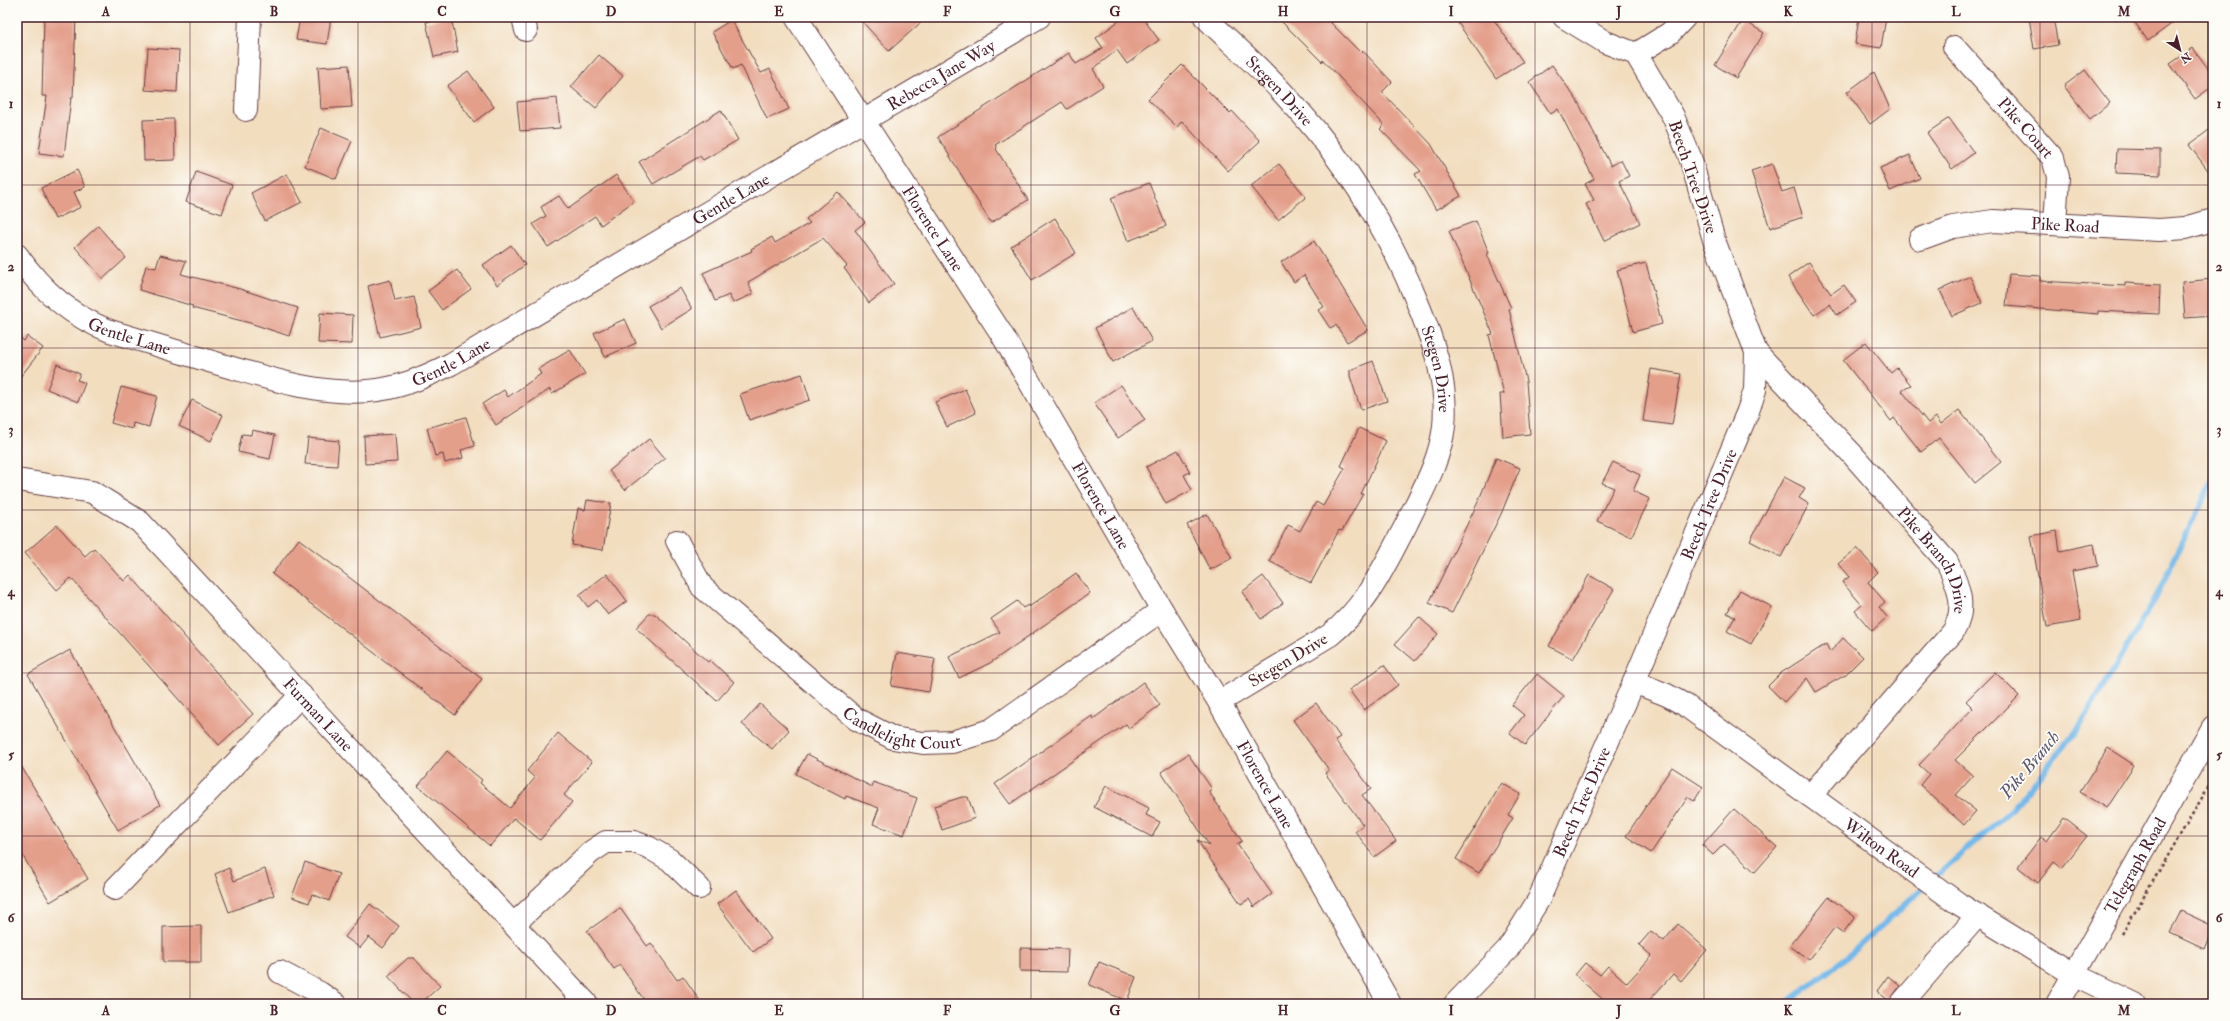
<svg xmlns="http://www.w3.org/2000/svg" width="2230" height="1021" viewBox="0 0 2230 1021" font-family="'IM FELL Double Pica',serif">
<style>
.lines{fill:none;stroke-linecap:round;stroke-linejoin:round}
.stream{stroke:#74b9eb;stroke-width:5.5}
.building{fill:#e49f8b}
.minor-casing{stroke:#633c41;stroke-width:24}
.major-casing{stroke:#633c41;stroke-width:24}
.path{stroke:#633c41;stroke-width:2.5;stroke-dasharray:3 3;stroke-linecap:butt}
.minor{stroke:#fff;stroke-width:22}
.major{stroke:#fff;stroke-width:22}
.grid{fill:none;stroke:#4a1f2b;stroke-width:1;stroke-opacity:0.55}
.labels{text-anchor:middle;dominant-baseline:central;stroke-width:3.5;stroke-linejoin:round;paint-order:stroke}
.street-label{font-size:17px;fill:#4a1f2b;stroke:#fdfcf7}
.water-label{font-size:18px;font-style:italic;fill:#59556e;stroke:#fdfcf7}
.neatline{fill:none;stroke:#4a1f2b;stroke-width:1.5}
.grid-label{font-size:13px;text-anchor:middle;font-weight:bold;fill:#4a1f2b}
</style>
<rect width="100%" height="100%" fill="#fdfcf7"/>
<filter id="ink" filterUnits="userSpaceOnUse"><feTurbulence type="fractalNoise" baseFrequency=".025" numOctaves="2"/><feDisplacementMap in="SourceGraphic" scale="8" xChannelSelector="R" yChannelSelector="G"/><feConvolveMatrix kernelMatrix="1 2 1 2 8 2 1 2 1" color-interpolation-filters="sRGB"/></filter>
<filter id="wash" filterUnits="userSpaceOnUse"><feTurbulence type="fractalNoise" baseFrequency=".012" numOctaves="4" result="noise"/><feDisplacementMap in="SourceGraphic" scale="16" xChannelSelector="R" yChannelSelector="G"/><feGaussianBlur stdDeviation="0.9" result="paint"/><feColorMatrix in="noise" values="0 0 0 0 0 0 0 0 0 0 0 0 0 0 0 0 0 1.4 0 .05"/><feComposite in="paint" operator="in"/></filter>
<g filter="url(#wash)">
<rect width="100%" height="100%" fill="#f2ddbf"/>
<g class="lines">
<g class="stream">
<path d="M 1933,879 L 2012,809 L 2079,728 L 2155,599 L 2213,479"/>
<path d="M 1786,1004 L 1848,956 L 1927,885"/>
</g>
</g>
<g id="blocks">
<g class="building">
<path d="M 44,17 L 76,17 L 73,98 L 71,98 L 64,156 L 39,153 L 47,96 L 42,96 Z"/>
<path d="M 300,17 L 331,17 L 327,44 L 296,40 Z"/>
<path d="M 451,17 L 458,52 L 434,57 L 426,22 Z"/>
<path d="M 858,17 L 927,17 L 889,51 Z"/>
<path d="M 1124,17 L 1142,17 L 1159,40 L 1127,64 L 1117,50 L 1093,69 L 1103,86 L 1067,109 L 1062,102 L 995,145 L 997,148 L 996,149 L 1028,200 L 991,223 L 938,137 L 1069,53 L 1076,64 L 1103,48 L 1096,38 Z"/>
<path d="M 1277,17 L 1325,17 L 1361,53 L 1363,51 L 1392,82 L 1382,92 L 1431,144 L 1461,196 L 1436,210 L 1415,174 L 1421,171 L 1380,129 L 1384,125 L 1323,60 L 1322,62 Z"/>
<path d="M 1454,17 L 1492,17 L 1523,62 L 1496,79 Z"/>
<path d="M 1859,17 L 1886,17 L 1881,48 L 1855,44 Z"/>
<path d="M 2029,17 L 2053,17 L 2058,45 L 2034,49 Z"/>
<path d="M 2131,17 L 2181,17 L 2148,41 Z"/>
<path d="M 731,20 L 761,73 L 770,69 L 789,109 L 767,119 L 741,65 L 733,69 L 712,32 Z"/>
<path d="M 1743,20 L 1764,33 L 1736,78 L 1715,65 Z"/>
<path d="M 148,48 L 179,50 L 177,92 L 145,90 Z"/>
<path d="M 2193,48 L 2213,75 L 2213,86 L 2195,99 L 2170,64 Z"/>
<path d="M 599,55 L 623,76 L 596,108 L 571,87 Z"/>
<path d="M 349,65 L 352,107 L 321,109 L 318,67 Z"/>
<path d="M 1182,65 L 1230,113 L 1232,111 L 1260,141 L 1228,171 L 1182,121 L 1177,127 L 1148,99 Z"/>
<path d="M 1552,65 L 1578,102 L 1611,166 L 1621,160 L 1629,176 L 1619,181 L 1640,223 L 1604,241 L 1586,204 L 1594,200 L 1585,184 L 1594,179 L 1558,109 L 1551,114 L 1529,82 Z"/>
<path d="M 2085,70 L 2110,103 L 2090,119 L 2064,86 Z"/>
<path d="M 468,71 L 494,107 L 474,122 L 447,86 Z"/>
<path d="M 1874,72 L 1890,109 L 1870,124 L 1847,92 Z"/>
<path d="M 557,98 L 560,128 L 520,131 L 517,102 Z"/>
<path d="M 721,110 L 738,140 L 703,160 L 700,156 L 653,184 L 639,162 Z"/>
<path d="M 1949,118 L 1974,153 L 1952,169 L 1927,133 Z"/>
<path d="M 174,119 L 175,160 L 144,161 L 143,120 Z"/>
<path d="M 2213,127 L 2213,177 L 2189,145 Z"/>
<path d="M 321,128 L 352,141 L 336,179 L 305,166 Z"/>
<path d="M 2117,149 L 2160,150 L 2160,175 L 2116,173 Z"/>
<path d="M 1910,155 L 1920,178 L 1890,191 L 1880,168 Z"/>
<path d="M 1279,164 L 1306,197 L 1278,220 L 1251,186 Z"/>
<path d="M 1772,164 L 1782,192 L 1794,188 L 1803,217 L 1770,228 L 1751,171 Z"/>
<path d="M 77,170 L 85,187 L 74,192 L 81,207 L 55,219 L 41,188 Z"/>
<path d="M 196,172 L 232,185 L 222,214 L 186,202 Z"/>
<path d="M 287,174 L 302,202 L 265,221 L 251,193 Z"/>
<path d="M 616,175 L 634,201 L 601,225 L 595,216 L 548,247 L 533,224 L 546,216 L 541,207 L 559,196 L 568,209 Z"/>
<path d="M 1149,183 L 1166,226 L 1128,241 L 1111,198 Z"/>
<path d="M 838,192 L 865,222 L 855,230 L 894,284 L 869,303 L 844,268 L 847,266 L 823,238 L 748,282 L 753,294 L 733,303 L 729,295 L 715,301 L 703,273 L 752,251 L 751,249 L 772,237 L 775,243 L 810,223 L 806,219 Z"/>
<path d="M 1055,218 L 1076,253 L 1032,280 L 1011,246 Z"/>
<path d="M 1476,221 L 1489,253 L 1487,254 L 1511,308 L 1509,309 L 1526,381 L 1530,434 L 1503,437 L 1500,394 L 1504,394 L 1489,335 L 1493,334 L 1449,231 Z"/>
<path d="M 98,226 L 126,258 L 103,279 L 75,247 Z"/>
<path d="M 1314,241 L 1368,330 L 1347,342 L 1336,325 L 1330,328 L 1318,310 L 1324,307 L 1304,275 L 1294,282 L 1281,262 Z"/>
<path d="M 511,245 L 525,265 L 497,285 L 483,265 Z"/>
<path d="M 160,255 L 186,261 L 181,274 L 240,289 L 298,308 L 289,336 L 250,323 L 192,308 L 193,306 L 139,290 L 146,266 L 156,268 Z"/>
<path d="M 1809,262 L 1831,294 L 1844,285 L 1856,302 L 1837,315 L 1830,304 L 1814,315 L 1788,277 Z"/>
<path d="M 1646,263 L 1662,324 L 1633,332 L 1617,270 Z"/>
<path d="M 457,270 L 471,289 L 442,310 L 428,291 Z"/>
<path d="M 2009,274 L 2040,276 L 2040,281 L 2125,286 L 2125,283 L 2160,285 L 2159,314 L 2098,311 L 2098,314 L 2006,306 Z"/>
<path d="M 1970,276 L 1982,303 L 1952,316 L 1940,290 Z"/>
<path d="M 2213,279 L 2213,316 L 2185,318 L 2182,282 Z"/>
<path d="M 390,280 L 395,301 L 414,297 L 421,327 L 380,337 L 368,286 Z"/>
<path d="M 680,288 L 692,309 L 661,328 L 648,306 Z"/>
<path d="M 1133,307 L 1152,341 L 1113,362 L 1095,328 Z"/>
<path d="M 320,313 L 353,315 L 352,344 L 318,343 Z"/>
<path d="M 625,319 L 636,343 L 605,357 L 594,333 Z"/>
<path d="M 17,335 L 24,341 L 27,336 L 43,348 L 17,381 Z"/>
<path d="M 1866,342 L 1891,373 L 1897,368 L 1911,385 L 1902,391 L 1928,423 L 1936,417 L 1941,424 L 1959,410 L 2001,462 L 1975,483 L 1939,438 L 1921,452 L 1894,418 L 1891,421 L 1843,360 Z"/>
<path d="M 570,350 L 585,374 L 552,394 L 550,389 L 496,425 L 482,404 L 504,390 L 508,397 L 541,374 L 538,369 Z"/>
<path d="M 1373,361 L 1387,401 L 1361,410 L 1350,376 L 1350,370 Z"/>
<path d="M 57,364 L 80,374 L 77,380 L 85,383 L 78,402 L 47,389 Z"/>
<path d="M 1651,369 L 1681,374 L 1672,425 L 1643,421 Z"/>
<path d="M 802,374 L 810,400 L 749,420 L 740,394 Z"/>
<path d="M 1121,385 L 1145,420 L 1118,438 L 1094,403 Z"/>
<path d="M 121,387 L 157,396 L 149,427 L 133,423 L 132,429 L 111,423 Z"/>
<path d="M 965,389 L 976,413 L 947,427 L 935,402 Z"/>
<path d="M 192,400 L 223,415 L 211,441 L 179,426 Z"/>
<path d="M 466,417 L 475,446 L 461,450 L 463,458 L 445,463 L 443,454 L 435,456 L 427,428 Z"/>
<path d="M 1359,428 L 1386,441 L 1361,494 L 1363,494 L 1342,531 L 1339,530 L 1311,583 L 1269,561 L 1288,525 L 1300,531 L 1316,502 L 1323,506 L 1345,468 L 1341,466 Z"/>
<path d="M 252,430 L 275,435 L 270,459 L 238,452 L 242,434 L 251,435 Z"/>
<path d="M 395,434 L 397,462 L 365,464 L 364,436 Z"/>
<path d="M 308,438 L 339,441 L 337,466 L 305,464 Z"/>
<path d="M 649,439 L 665,458 L 625,490 L 609,471 Z"/>
<path d="M 1178,450 L 1190,472 L 1184,475 L 1192,490 L 1166,504 L 1146,467 Z"/>
<path d="M 1496,458 L 1520,468 L 1501,514 L 1452,613 L 1429,603 L 1478,502 Z"/>
<path d="M 1613,462 L 1640,475 L 1633,491 L 1650,499 L 1631,537 L 1597,521 L 1614,488 L 1602,483 Z"/>
<path d="M 1784,477 L 1805,488 L 1799,498 L 1809,504 L 1781,557 L 1750,541 Z"/>
<path d="M 587,500 L 611,503 L 603,550 L 572,545 L 578,508 L 585,510 Z"/>
<path d="M 1207,514 L 1232,558 L 1210,570 L 1187,525 Z"/>
<path d="M 57,525 L 85,556 L 94,548 L 124,581 L 130,575 L 253,714 L 219,745 L 71,578 L 57,590 L 25,553 Z"/>
<path d="M 2057,531 L 2060,551 L 2094,544 L 2098,566 L 2072,571 L 2081,621 L 2047,627 L 2031,536 Z"/>
<path d="M 299,539 L 482,679 L 455,715 L 272,574 Z"/>
<path d="M 1857,548 L 1878,572 L 1868,582 L 1885,602 L 1879,607 L 1887,617 L 1872,631 L 1855,611 L 1862,605 L 1842,582 L 1849,577 L 1838,564 Z"/>
<path d="M 1076,573 L 1090,593 L 990,663 L 959,678 L 949,657 L 1000,632 L 991,619 L 1017,601 L 1023,608 L 1028,605 L 1029,607 Z"/>
<path d="M 607,574 L 627,601 L 608,615 L 597,600 L 588,607 L 579,595 Z"/>
<path d="M 1589,575 L 1614,589 L 1573,659 L 1549,646 Z"/>
<path d="M 1263,576 L 1283,603 L 1261,619 L 1242,592 Z"/>
<path d="M 1740,590 L 1772,607 L 1751,644 L 1727,631 L 1735,617 L 1727,613 Z"/>
<path d="M 649,614 L 655,614 L 708,662 L 710,660 L 734,682 L 717,701 L 636,628 Z"/>
<path d="M 1419,617 L 1438,634 L 1415,661 L 1395,644 Z"/>
<path d="M 1843,638 L 1863,657 L 1845,675 L 1816,692 L 1807,678 L 1784,702 L 1768,686 L 1781,673 L 1826,644 L 1830,652 Z"/>
<path d="M 70,650 L 160,805 L 118,830 L 28,674 Z"/>
<path d="M 897,653 L 935,659 L 929,692 L 891,686 Z"/>
<path d="M 1384,665 L 1398,685 L 1364,710 L 1349,690 Z"/>
<path d="M 1995,672 L 2019,696 L 1955,760 L 1973,776 L 1956,795 L 1976,811 L 1964,825 L 1920,785 L 1929,774 L 1919,765 L 1973,708 L 1966,701 Z"/>
<path d="M 1537,674 L 1564,696 L 1525,745 L 1510,733 L 1524,715 L 1512,705 Z"/>
<path d="M 1143,682 L 1160,705 L 1129,728 L 1126,724 L 1010,804 L 995,784 L 1092,716 L 1093,719 Z"/>
<path d="M 1316,703 L 1340,737 L 1335,740 L 1371,789 L 1362,795 L 1396,841 L 1374,857 L 1355,831 L 1363,825 L 1325,773 L 1329,770 L 1293,720 Z"/>
<path d="M 760,704 L 789,730 L 772,749 L 742,724 Z"/>
<path d="M 558,733 L 592,762 L 564,795 L 572,802 L 540,840 L 514,818 L 490,846 L 418,786 L 447,751 L 482,780 L 480,783 L 510,808 L 535,778 L 527,771 Z"/>
<path d="M 2108,748 L 2134,765 L 2106,808 L 2080,792 Z"/>
<path d="M 807,754 L 872,787 L 873,782 L 917,798 L 904,835 L 873,824 L 879,808 L 846,796 L 845,799 L 796,774 Z"/>
<path d="M 1188,754 L 1212,789 L 1209,792 L 1242,841 L 1237,844 L 1272,894 L 1254,907 L 1249,899 L 1241,904 L 1197,840 L 1209,845 L 1161,772 Z"/>
<path d="M 17,759 L 88,879 L 50,902 L 17,846 Z"/>
<path d="M 1672,767 L 1703,787 L 1694,801 L 1688,797 L 1651,853 L 1626,836 Z"/>
<path d="M 1502,783 L 1520,794 L 1508,815 L 1513,818 L 1479,873 L 1456,859 Z"/>
<path d="M 1106,786 L 1149,808 L 1146,815 L 1160,822 L 1152,837 L 1094,807 Z"/>
<path d="M 962,797 L 968,797 L 975,818 L 942,830 L 934,806 Z"/>
<path d="M 1734,809 L 1777,847 L 1755,872 L 1724,844 L 1713,855 L 1702,845 Z"/>
<path d="M 2064,818 L 2087,836 L 2062,868 L 2054,862 L 2038,883 L 2018,867 L 2041,837 L 2047,841 Z"/>
<path d="M 305,862 L 339,874 L 329,901 L 312,894 L 309,903 L 292,897 Z"/>
<path d="M 229,868 L 234,881 L 265,869 L 274,895 L 229,912 L 215,874 Z"/>
<path d="M 736,890 L 771,939 L 753,952 L 717,904 Z"/>
<path d="M 1829,897 L 1855,917 L 1843,933 L 1835,927 L 1809,960 L 1790,946 Z"/>
<path d="M 370,904 L 399,926 L 383,948 L 369,937 L 360,948 L 345,937 Z"/>
<path d="M 620,908 L 647,946 L 651,943 L 677,980 L 683,976 L 702,1004 L 647,1004 L 620,965 L 614,969 L 587,931 Z"/>
<path d="M 2181,911 L 2213,926 L 2204,949 L 2170,933 Z"/>
<path d="M 1678,924 L 1707,950 L 1681,981 L 1673,974 L 1646,1004 L 1608,1004 L 1575,975 L 1585,963 L 1600,975 L 1608,966 L 1627,983 L 1652,956 L 1639,945 L 1651,931 L 1664,941 Z"/>
<path d="M 201,926 L 201,962 L 163,962 L 163,927 Z"/>
<path d="M 1020,948 L 1068,949 L 1067,972 L 1020,971 Z"/>
<path d="M 408,958 L 414,958 L 440,986 L 420,1004 L 414,1004 L 388,976 Z"/>
<path d="M 1099,962 L 1136,977 L 1127,1001 L 1089,985 Z"/>
<path d="M 1888,976 L 1900,986 L 1889,1001 L 1877,991 Z"/>
</g>
</g>
</g>
<g filter="url(#ink)">
<use href="#blocks" fill-opacity="0" stroke="#633c41" stroke-width="1"/>
<g class="lines">
<g class="minor-casing">
<g id="minor">
<path d="M 523,17 L 526,30"/>
<path id="s1" d="M 796,17 L 1001,333 L 1162,610 L 1219,702 L 1390,1004"/>
<path id="s2" d="M 1205,17 C 1230,42 1257,65 1281,91 C 1341,154 1388,228 1420,309 C 1435,347 1448,385 1444,426 C 1440,462 1421,493 1406,525 C 1384,566 1367,606 1330,635 L 1219,702"/>
<path id="s3" d="M 1954,47 L 2053,158 L 2058,177 L 2055,224"/>
<path d="M 1636,54 L 1670,33 L 1685,17"/>
<path d="M 246,110 L 250,17"/>
<path id="s4" d="M 1920,239 L 1953,227 L 1993,221 L 2159,230 L 2185,228 L 2213,220"/>
<path id="s5" d="M 17,255 C 41,290 70,316 110,331 C 150,343 190,355 229,367 C 275,380 320,395 368,391 C 398,389 425,377 451,364 L 1039,17"/>
<path id="s6" d="M 1756,352 L 1852,454 L 1947,562 C 1959,586 1967,608 1953,632 L 1810,796"/>
<path id="s7" d="M 17,480 L 92,492 L 140,522 L 587,1004"/>
<path id="s8" d="M 677,541 L 702,587 L 856,719 L 893,738 L 923,743 L 952,742 L 991,730 L 1162,610"/>
<path id="s9" d="M 1634,682 L 1667,695 L 1685,705 L 1959,904 L 2073,974 L 2135,1004"/>
<path d="M 115,889 L 301,695"/>
<path d="M 514,924 L 591,852 L 606,842 L 634,842 L 648,847 L 670,860 L 699,888"/>
<path d="M 280,972 L 320,993 L 336,1004"/>
<path id="s10" d="M 1455,1004 L 1508,949 L 1539,899 L 1634,682 L 1748,411 L 1755,390 L 1756,352 L 1714,240 L 1690,157 L 1673,116 L 1636,54 L 1605,42 L 1564,17"/>
<path d="M 1901,1004 L 1978,915"/>
</g>
</g>
<g class="major-casing">
<g id="major">
<path id="s11" d="M 2057,1004 L 2213,727"/>
</g>
</g>
<path class="path" d="M 2122,934 L 2213,779"/>
<use href="#minor" class="minor"/>
<use href="#major" class="major"/>
</g>
</g>
<path class="grid" d="M 190,17 L 190,1004M 358,17 L 358,1004M 526,17 L 526,1004M 695,17 L 695,1004M 863,17 L 863,1004M 1031,17 L 1031,1004M 1199,17 L 1199,1004M 1367,17 L 1367,1004M 1535,17 L 1535,1004M 1704,17 L 1704,1004M 1872,17 L 1872,1004M 2040,17 L 2040,1004M 17,185 L 2213,185M 17,348 L 2213,348M 17,510 L 2213,510M 17,673 L 2213,673M 17,836 L 2213,836"/>
<g class="labels">
<g class="street-label">
<text stroke="none"><textPath href="#s5" startOffset="1045">Rebecca Jane Way</textPath></text>
<text stroke="none"><textPath href="#s2" startOffset="105">Stegen Drive</textPath></text>
<text stroke="none"><textPath href="#s3" startOffset="108">Pike Court</textPath></text>
<text transform="translate(1693 177) rotate(71)">Beech Tree Drive</text>
<text stroke="none"><textPath href="#s5" startOffset="801">Gentle Lane</textPath></text>
<text stroke="none"><textPath href="#s4" startOffset="148">Pike Road</textPath></text>
<text stroke="none"><textPath href="#s1" startOffset="252">Florence Lane</textPath></text>
<text stroke="none"><textPath href="#s5" startOffset="142">Gentle Lane</textPath></text>
<text stroke="none"><textPath href="#s5" startOffset="477">Gentle Lane</textPath></text>
<text stroke="none"><textPath href="#s2" startOffset="429">Stegen Drive</textPath></text>
<text stroke="none"><textPath href="#s10" startOffset="565">Beech Tree Drive</textPath></text>
<text stroke="none"><textPath href="#s1" startOffset="576">Florence Lane</textPath></text>
<text stroke="none"><textPath href="#s6" startOffset="276">Pike Branch Drive</textPath></text>
<text transform="translate(1288 660) rotate(-31)">Stegen Drive</text>
<text stroke="none"><textPath href="#s7" startOffset="395">Furman Lane</textPath></text>
<text stroke="none"><textPath href="#s8" startOffset="303">Candlelight Court</textPath></text>
<text stroke="none"><textPath href="#s1" startOffset="900">Florence Lane</textPath></text>
<text stroke="none"><textPath href="#s10" startOffset="241">Beech Tree Drive</textPath></text>
<text stroke="none"><textPath href="#s9" startOffset="299">Wilton Road</textPath></text>
<text stroke="none"><textPath href="#s11" startOffset="159">Telegraph Road</textPath></text>
</g>
<g class="water-label">
<text transform="translate(2030 765) rotate(-50)">Pike Branch</text>
</g>
</g>
<rect width="2230" height="1021" fill="none" stroke="#fdfcf7" stroke-width="44"/>
<g transform="translate(2180 50) rotate(144)" stroke="#fdfcf7" stroke-width="3" paint-order="stroke">
<path d="M0-3L7 15L0 10L-7 15Z" fill="#4a1f2b"/>
<text y="-6" font-size="11" font-weight="bold" text-anchor="middle" fill="#4a1f2b">N</text>
</g>
<rect x="22" y="22" width="2186" height="977" class="neatline"/>
<g class="grid-label">
<text x="106" y="16">A</text>
<text x="274" y="16">B</text>
<text x="442" y="16">C</text>
<text x="611" y="16">D</text>
<text x="779" y="16">E</text>
<text x="947" y="16">F</text>
<text x="1115" y="16">G</text>
<text x="1283" y="16">H</text>
<text x="1451" y="16">I</text>
<text x="1619" y="16">J</text>
<text x="1788" y="16">K</text>
<text x="1956" y="16">L</text>
<text x="2124" y="16">M</text>
<text x="11" y="108">1</text>
<text x="2219" y="108">1</text>
<text x="11" y="271">2</text>
<text x="2219" y="271">2</text>
<text x="11" y="434">3</text>
<text x="2219" y="434">3</text>
<text x="11" y="596">4</text>
<text x="2219" y="596">4</text>
<text x="11" y="759">5</text>
<text x="2219" y="759">5</text>
<text x="11" y="922">6</text>
<text x="2219" y="922">6</text>
<text x="106" y="1015">A</text>
<text x="274" y="1015">B</text>
<text x="442" y="1015">C</text>
<text x="611" y="1015">D</text>
<text x="779" y="1015">E</text>
<text x="947" y="1015">F</text>
<text x="1115" y="1015">G</text>
<text x="1283" y="1015">H</text>
<text x="1451" y="1015">I</text>
<text x="1619" y="1015">J</text>
<text x="1788" y="1015">K</text>
<text x="1956" y="1015">L</text>
<text x="2124" y="1015">M</text>
</g>
</svg>
